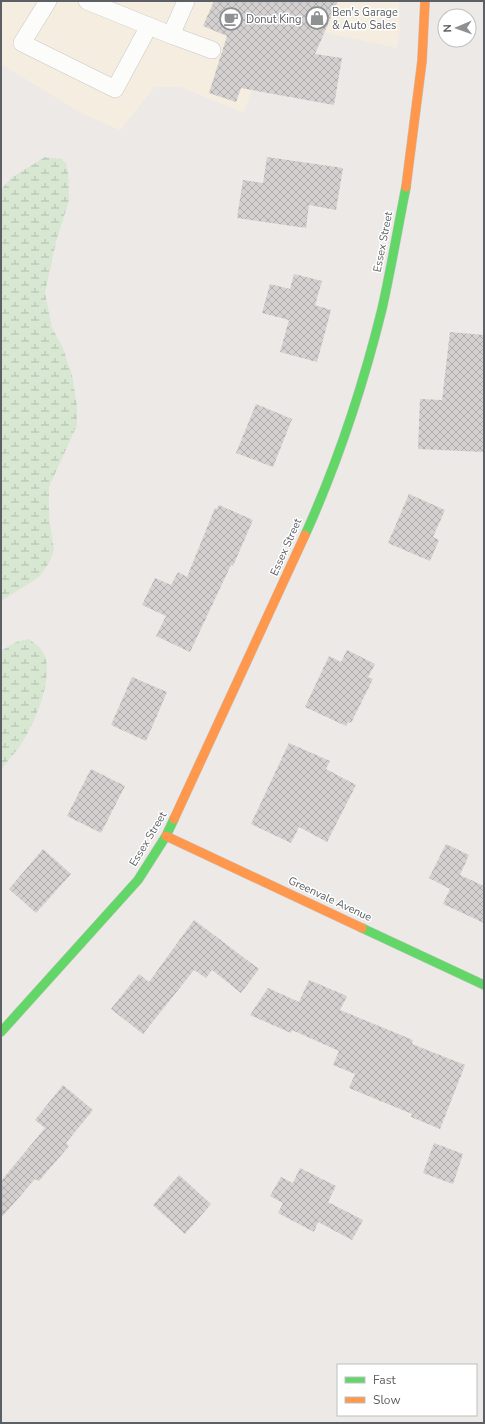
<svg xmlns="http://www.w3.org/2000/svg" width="485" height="1424" viewBox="0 0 485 1424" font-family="'Nunito Sans',sans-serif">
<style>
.commercial{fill:#f5eddf}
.wetland{fill:url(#wetland-marsh)}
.building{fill:url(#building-cross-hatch)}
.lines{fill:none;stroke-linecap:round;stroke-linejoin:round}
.lane-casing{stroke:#c8c8c8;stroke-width:18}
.fast-casing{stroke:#c8c8c7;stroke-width:10}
.slow-casing{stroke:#c8c8c7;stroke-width:10}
.lane{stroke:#fcfcfb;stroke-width:17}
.fast{stroke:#63d668;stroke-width:9}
.slow{stroke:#ff974d;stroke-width:9}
.labels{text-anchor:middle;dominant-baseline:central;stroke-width:3;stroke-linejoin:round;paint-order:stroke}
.poi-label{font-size:11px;fill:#5c6064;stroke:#fff;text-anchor:start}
.street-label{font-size:11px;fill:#5c6064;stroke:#fff}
</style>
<defs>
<pattern id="wetland-marsh" width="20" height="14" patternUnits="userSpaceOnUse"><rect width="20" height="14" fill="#d7e7d2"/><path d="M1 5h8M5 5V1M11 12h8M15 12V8" fill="none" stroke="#b2bfae"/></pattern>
<pattern id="building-cross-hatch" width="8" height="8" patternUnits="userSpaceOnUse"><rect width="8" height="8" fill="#d3d0cf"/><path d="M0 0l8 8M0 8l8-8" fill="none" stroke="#aeacac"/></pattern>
</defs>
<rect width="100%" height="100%" fill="#ece9e6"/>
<path class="commercial" d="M 1,1 L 399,1 L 400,28 L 397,48 L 330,34 L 278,12 L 244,113 L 181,87 L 155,87 L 120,130 L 81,113 L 1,64 Z"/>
<g class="wetland">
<path d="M 45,157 L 61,159 L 66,163 L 68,172 L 69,200 L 56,242 L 45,293 L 52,328 L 62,346 L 72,375 L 77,406 L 77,425 L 49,487 L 49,518 L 54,550 L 49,563 L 39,577 L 1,601 L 1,190 L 11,178 Z"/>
<path d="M 28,639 C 35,643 42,648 45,656 C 53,682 34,725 20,746 C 14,754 7,761 1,770 L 1,651 L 16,642 Z"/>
</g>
<g class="building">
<path d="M 214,1 L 338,1 L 315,54 L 342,58 L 334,105 L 241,88 L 236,102 L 209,93 L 227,36 L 203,26 Z"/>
<path d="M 267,157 L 343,168 L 336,210 L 309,205 L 306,228 L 237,218 L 243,180 L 263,183 Z"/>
<path d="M 294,274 L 322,281 L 315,305 L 331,310 L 317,362 L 280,352 L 289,320 L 262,313 L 270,284 L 290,289 Z"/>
<path d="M 450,332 L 484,335 L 484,452 L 418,449 L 420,399 L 442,400 Z"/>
<path d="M 256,404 L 292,419 L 273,467 L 236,453 Z"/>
<path d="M 409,494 L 445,510 L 433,537 L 439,540 L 430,561 L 388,543 Z"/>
<path d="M 219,505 L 253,520 L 233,566 L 231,565 L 190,652 L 156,636 L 166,616 L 142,605 L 155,578 L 171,585 L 178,572 L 187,577 L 215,508 L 217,509 Z"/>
<path d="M 347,650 L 375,664 L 368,677 L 373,679 L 351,723 L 348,722 L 346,726 L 305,707 L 329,656 L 341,662 Z"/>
<path d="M 132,677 L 167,692 L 146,741 L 111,725 Z"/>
<path d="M 289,743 L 330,761 L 326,769 L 356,785 L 327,842 L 299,827 L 291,843 L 251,824 Z"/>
<path d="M 91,769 L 125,786 L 101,833 L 67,816 Z"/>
<path d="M 446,844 L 469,855 L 460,875 L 484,886 L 484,923 L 443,904 L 450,889 L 429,878 Z"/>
<path d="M 43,849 L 71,874 L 36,913 L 9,889 Z"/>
<path d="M 194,920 L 259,969 L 241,993 L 212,970 L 206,978 L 194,970 L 143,1034 L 111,1009 L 139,974 L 149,982 Z"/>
<path d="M 309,980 L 347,996 L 340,1010 L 413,1040 L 412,1044 L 465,1065 L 440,1129 L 411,1117 L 412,1114 L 349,1088 L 355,1074 L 333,1065 L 339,1051 L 292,1030 L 291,1033 L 250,1015 L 268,988 L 299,1002 Z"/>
<path d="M 63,1085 L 93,1110 L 66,1143 L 69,1146 L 39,1181 L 35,1179 L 1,1218 L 1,1181 L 45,1128 L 35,1120 Z"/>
<path d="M 434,1143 L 463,1154 L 453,1184 L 423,1173 Z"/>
<path d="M 300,1168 L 336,1186 L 328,1202 L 363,1220 L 352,1240 L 318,1222 L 314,1232 L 278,1213 L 283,1203 L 270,1196 L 281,1177 L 293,1183 Z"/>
<path d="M 179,1175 L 211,1204 L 185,1234 L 153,1205 Z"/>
</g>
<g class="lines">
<g class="lane-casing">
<g id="lane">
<path d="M 48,1 L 22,43 L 115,89 L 149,26"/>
<path d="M 87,1 L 171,35 L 186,1"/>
<path d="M 171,35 L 212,50"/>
</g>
</g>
<g class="fast-casing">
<g id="fast">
<path d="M 305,535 C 338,462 363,386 382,309 C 391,269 398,227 406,187"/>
<path d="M 362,928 L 484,985"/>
<path d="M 1,1032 L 138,880 L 166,836 L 174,819"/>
</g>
</g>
<g class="slow-casing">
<g id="slow">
<path d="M 406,187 L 422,61 L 425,1"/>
<path d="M 174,819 L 305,535"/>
<path d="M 166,836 L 362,928"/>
</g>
</g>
<use href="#lane" class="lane"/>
<use href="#fast" class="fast"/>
<use href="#slow" class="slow"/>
</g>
<defs>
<g id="shop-ring" transform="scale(1.15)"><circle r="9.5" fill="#fff" stroke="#8e9092" stroke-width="1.5"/><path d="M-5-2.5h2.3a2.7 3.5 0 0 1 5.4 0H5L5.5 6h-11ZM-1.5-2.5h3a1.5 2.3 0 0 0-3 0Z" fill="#8e9092"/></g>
<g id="cafe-ring" transform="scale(1.15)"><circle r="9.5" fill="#fff" stroke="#8e9092" stroke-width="1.5"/><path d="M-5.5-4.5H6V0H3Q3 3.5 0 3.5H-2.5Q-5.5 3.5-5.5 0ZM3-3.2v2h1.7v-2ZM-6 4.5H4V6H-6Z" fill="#8e9092"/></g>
</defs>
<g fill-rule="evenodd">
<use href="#shop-ring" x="317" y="18"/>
<use href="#cafe-ring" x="231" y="19"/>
</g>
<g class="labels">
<g class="poi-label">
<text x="332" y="12">Ben's Garage<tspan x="332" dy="13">&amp; Auto Sales</tspan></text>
<text x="246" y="19">Donut King</text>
</g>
<g class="street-label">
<text transform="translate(383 242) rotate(-79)">Essex Street</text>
<text transform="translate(286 547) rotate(-66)">Essex Street</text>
<text transform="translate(148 839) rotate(-59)">Essex Street</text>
<text transform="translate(330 899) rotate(25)">Greenvale Avenue</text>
</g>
</g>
<rect width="485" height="1424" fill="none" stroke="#5c6064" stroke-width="4"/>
<rect x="337" y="1364" width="140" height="52" fill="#ffffff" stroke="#bebfc1"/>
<rect x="345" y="1377" width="20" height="6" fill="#63d668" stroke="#bebfc1"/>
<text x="373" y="1384" font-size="12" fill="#5c6064">Fast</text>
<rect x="345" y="1397" width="20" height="6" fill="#ff974d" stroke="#bebfc1"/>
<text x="373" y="1404" font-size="12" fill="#5c6064">Slow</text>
<g transform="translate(457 28) rotate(268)"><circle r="19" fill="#ffffff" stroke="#bebfc1"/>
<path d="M0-3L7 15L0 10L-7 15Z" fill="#8e9092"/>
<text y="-6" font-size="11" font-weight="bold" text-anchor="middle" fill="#5c6064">N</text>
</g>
</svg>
